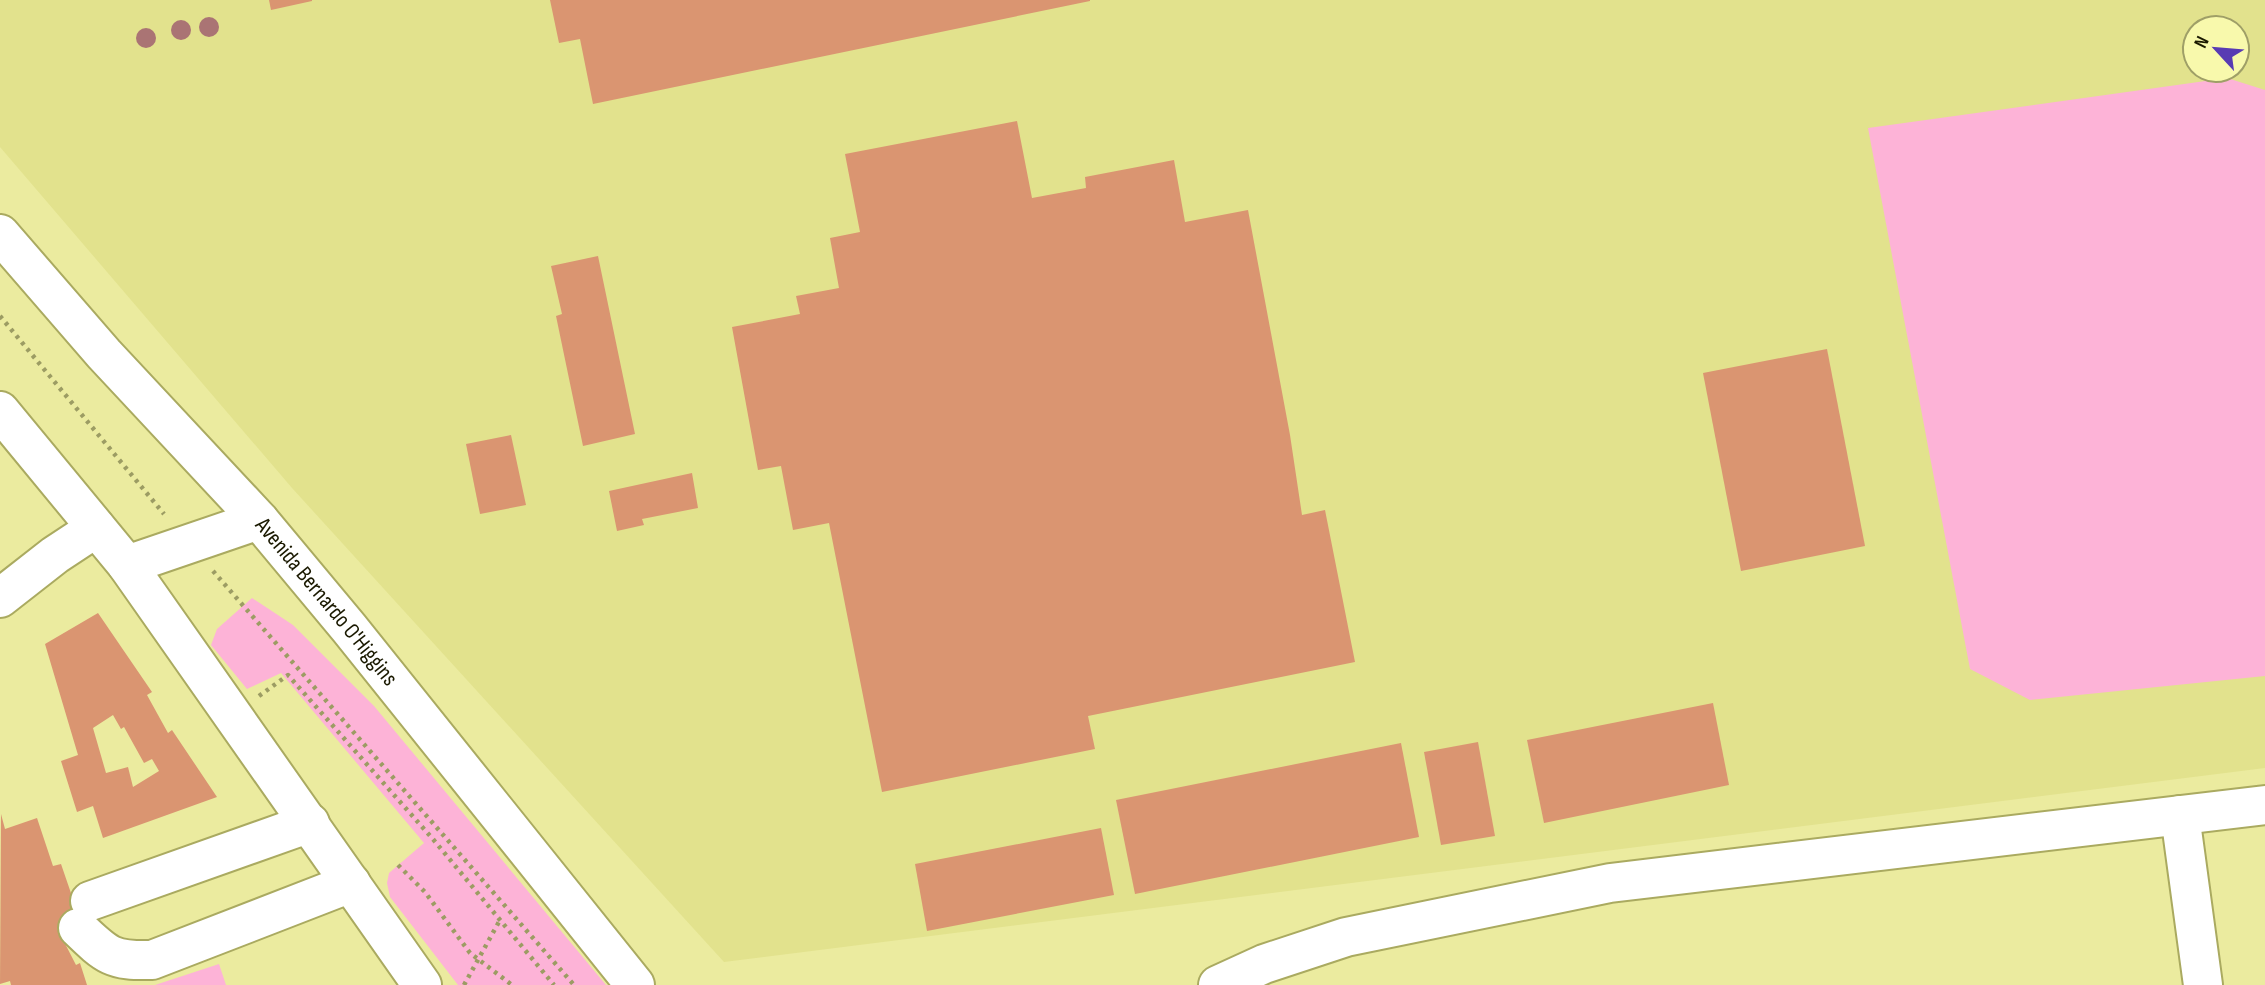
<svg xmlns="http://www.w3.org/2000/svg" width="2265" height="985" viewBox="0 0 2265 985" font-family="'Sofia Sans Condensed',sans-serif">
<style>
.built{fill:#e2e28d;fill-rule:evenodd}
.green{fill:#fdb3d7}
.building{fill:#da9571;fill-rule:evenodd}
.lines{fill:none;stroke-linecap:round;stroke-linejoin:round}
.minor-casing{stroke:#aaaa60;stroke-width:42}
.major-casing{stroke:#aaaa60;stroke-width:42}
.path{stroke:#9c9c63;stroke-width:4.5;stroke-dasharray:3.5 5;stroke-linecap:butt}
.minor{stroke:#fff;stroke-width:38}
.major{stroke:#fff;stroke-width:38}
.tree{fill:#aa7474}
.labels{text-anchor:middle;dominant-baseline:central;stroke-width:5;stroke-linejoin:round;paint-order:stroke}
.street-label{font-size:23px;fill:#1a1900;stroke:#f8f9ac}
</style>
<rect width="100%" height="100%" fill="#ebeb9f"/>
<path class="built" d="M 0,0 L 2265,0 L 2265,768 L 724,962 L 292,488 L 0,147 ZM 2195,28 L 2237,28 L 2237,70 L 2195,70 Z"/>
<g class="green">
<path d="M 2227,78 L 2265,90 L 2265,676 L 2030,700 L 1970,669 L 1868,128 Z"/>
<path d="M 252,598 L 293,625 L 374,706 L 606,985 L 458,985 L 390,897 L 387,883 L 389,873 L 424,843 L 281,673 L 247,689 L 211,645 L 217,629 Z"/>
<path d="M 219,964 L 226,985 L 155,985 Z"/>
</g>
<g class="building">
<path d="M 269,0 L 312,0 L 312,1 L 271,10 Z"/>
<path d="M 550,0 L 1090,0 L 1090,1 L 593,104 L 580,39 L 559,43 Z"/>
<path d="M 1017,121 L 1032,198 L 1086,188 L 1085,177 L 1174,160 L 1185,222 L 1248,210 L 1290,435 L 1302,515 L 1325,510 L 1355,662 L 1088,716 L 1095,749 L 882,792 L 829,523 L 793,530 L 781,466 L 758,470 L 732,327 L 800,314 L 796,296 L 839,288 L 830,238 L 860,232 L 845,154 Z"/>
<path d="M 598,256 L 635,434 L 583,446 L 556,316 L 562,314 L 551,266 Z"/>
<path d="M 1827,349 L 1865,546 L 1741,571 L 1703,373 Z"/>
<path d="M 511,435 L 526,505 L 480,514 L 466,444 Z"/>
<path d="M 692,473 L 698,508 L 642,519 L 644,525 L 617,531 L 609,491 Z"/>
<path d="M 98,613 L 152,692 L 147,695 L 168,733 L 172,730 L 217,797 L 103,838 L 93,806 L 77,812 L 61,761 L 78,755 L 45,644 ZM 113,715 L 121,729 L 124,727 L 144,763 L 152,759 L 159,771 L 133,787 L 128,767 L 106,773 L 93,728 Z"/>
<path d="M 1713,703 L 1729,785 L 1544,823 L 1527,740 Z"/>
<path d="M 1478,742 L 1495,836 L 1441,845 L 1424,752 Z"/>
<path d="M 1401,743 L 1419,837 L 1135,894 L 1116,800 Z"/>
<path d="M 1,814 L 5,829 L 37,818 L 53,866 L 61,864 L 73,899 L 86,916 L 57,928 L 76,965 L 80,963 L 87,985 L 11,985 L 10,981 L 0,984 Z"/>
<path d="M 1101,828 L 1114,895 L 927,931 L 915,864 Z"/>
</g>
<g class="lines">
<g class="minor-casing">
<g id="minor">
<path d="M 0,411 L 127,565 L 422,985"/>
<path d="M 127,565 L 259,520"/>
<path d="M 0,598 L 55,555 L 96,528"/>
<path d="M 2180,815 L 2203,985"/>
<path d="M 90,901 L 310,823"/>
<path d="M 78,928 C 107,956 112,961 152,960 L 351,883"/>
<path d="M 1218,985 L 1264,964 L 1346,937 L 1610,883 L 2265,805"/>
</g>
</g>
<g class="major-casing">
<g id="major">
<path id="s1" d="M 0,234 L 104,354 L 259,520 L 349,628 L 635,985"/>
</g>
</g>
<g class="path">
<path d="M 0,316 L 164,514"/>
<path d="M 213,571 L 574,985"/>
<path d="M 259,696 L 288,675 L 432,838 L 554,985"/>
<path d="M 398,865 L 425,892 L 470,953 L 512,985"/>
<path d="M 464,985 L 500,920"/>
</g>
<use href="#minor" class="minor"/>
<use href="#major" class="major"/>
</g>
<g class="tree">
<circle cx="209" cy="27" r="10"/>
<circle cx="181" cy="30" r="10"/>
<circle cx="146" cy="38" r="10"/>
</g>
<g class="labels">
<g class="street-label">
<text stroke="none"><textPath href="#s1" startOffset="492">Avenida Bernardo O'Higgins</textPath></text>
</g>
</g>
<g transform="translate(2216 49) rotate(296)"><circle r="33" fill="#f8f9ac" stroke="#9f9f67" stroke-width="2"/>
<path d="M0-5L12 26L0 18L-12 26Z" fill="#583bb3"/>
<text y="-10" font-size="19" font-weight="bold" text-anchor="middle" fill="#1a1900">N</text>
</g>
</svg>
